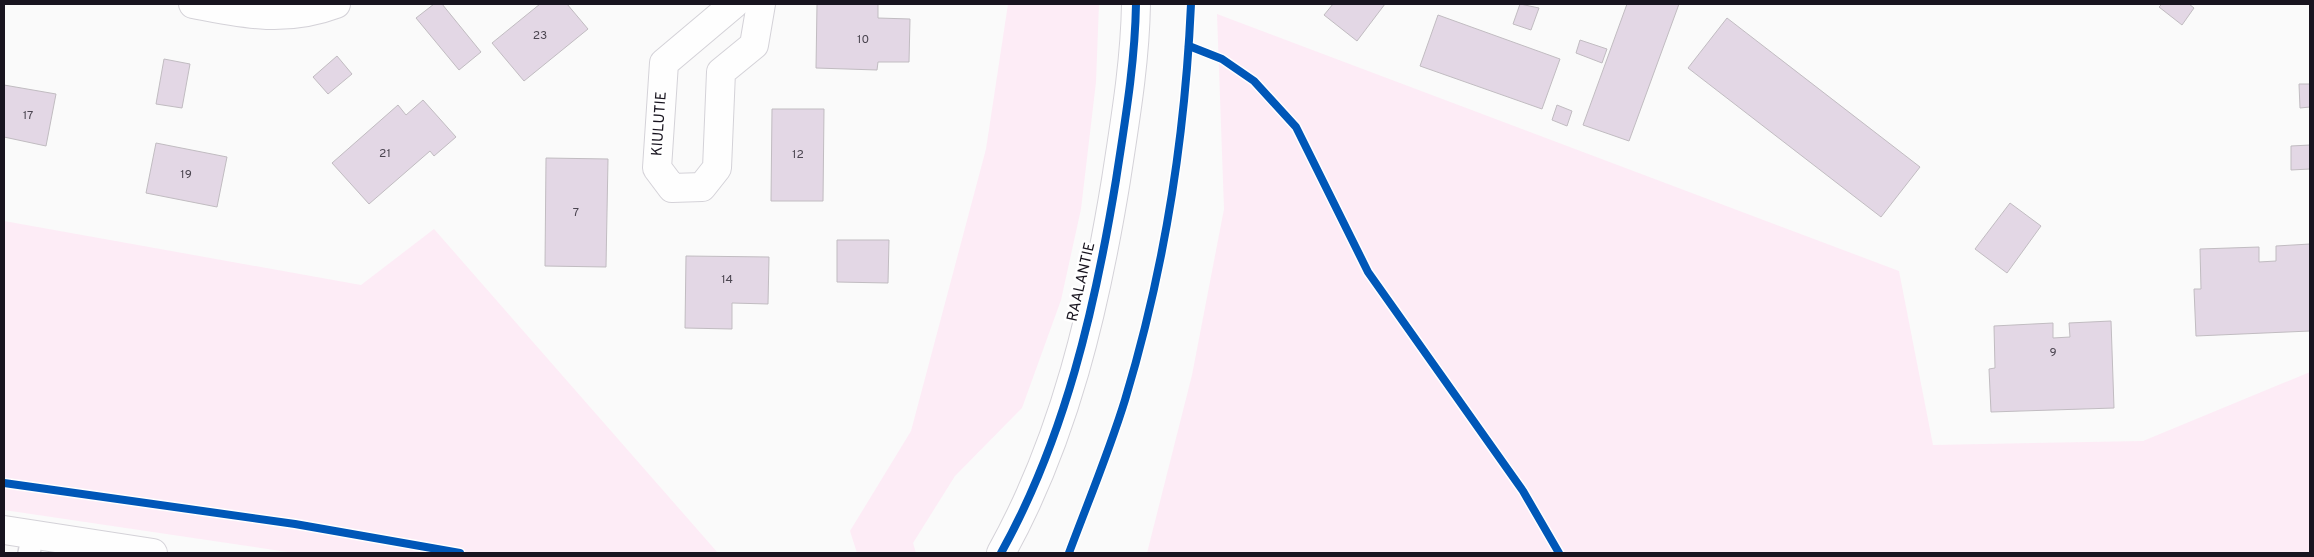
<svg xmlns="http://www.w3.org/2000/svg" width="2314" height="557" viewBox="0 0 2314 557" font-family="Overpass,sans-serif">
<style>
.green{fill:#fdecf6}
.building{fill:#e3d7e5;stroke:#c1bcc1}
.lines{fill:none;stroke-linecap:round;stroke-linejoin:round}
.service-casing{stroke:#d4d2d8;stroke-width:24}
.minor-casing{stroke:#d4d2d8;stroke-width:30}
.tertiary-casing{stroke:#d4d2d8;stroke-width:30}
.service{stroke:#fefefe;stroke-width:21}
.minor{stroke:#fefefe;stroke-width:28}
.tertiary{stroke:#fefefe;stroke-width:28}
.cycleway-casing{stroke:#fff;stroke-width:11}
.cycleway{stroke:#0057b8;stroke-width:8}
.labels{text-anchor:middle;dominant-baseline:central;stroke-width:5;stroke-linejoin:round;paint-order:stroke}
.number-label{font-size:12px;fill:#4b4550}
.street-label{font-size:15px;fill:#18141f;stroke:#fff}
</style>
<rect width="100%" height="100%" fill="#fafafa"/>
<g class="green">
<path d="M 1008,4 L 1099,4 L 1096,82 L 1081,209 L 1061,300 L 1022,408 L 955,476 L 913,543 L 916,553 L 857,553 L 850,531 L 911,431 L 986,149 Z"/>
<path d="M 1217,14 L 1899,271 L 1933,445 L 2143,441 L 2310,372 L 2310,553 L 1147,553 L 1192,375 L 1224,209 Z"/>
<path d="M 4,221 L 361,285 L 434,229 L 718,553 L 294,553 L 4,510 Z"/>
</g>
<g class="building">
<path d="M 434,4 L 442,4 L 481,52 L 459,70 L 416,18 Z"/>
<path d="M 540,4 L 567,4 L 588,29 L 524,81 L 492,43 Z"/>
<path d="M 817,4 L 878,4 L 878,18 L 910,19 L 909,62 L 878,62 L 877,70 L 816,68 Z"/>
<path d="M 1333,4 L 1385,4 L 1357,41 L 1324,15 Z"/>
<path d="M 1520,4 L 1539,8 L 1531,30 L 1513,24 Z"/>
<path d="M 1627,4 L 1679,4 L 1629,141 L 1583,125 Z"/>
<path d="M 2162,4 L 2189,4 L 2194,8 L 2182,25 L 2159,7 Z"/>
<path d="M 1438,15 L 1560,59 L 1542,109 L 1420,66 Z"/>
<path d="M 1727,18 L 1920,167 L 1881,217 L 1688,68 Z"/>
<path d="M 1580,40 L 1607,49 L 1602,63 L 1576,53 Z"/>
<path d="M 337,56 L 352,74 L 328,94 L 313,77 Z"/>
<path d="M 164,59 L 190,64 L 182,108 L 156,104 Z"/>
<path d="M 2299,84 L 2310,84 L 2310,107 L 2300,108 Z"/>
<path d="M 4,85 L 56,94 L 46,146 L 4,137 Z"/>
<path d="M 423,100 L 456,137 L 434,156 L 430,151 L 369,204 L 332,163 L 398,105 L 406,115 Z"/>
<path d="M 1557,105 L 1572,111 L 1567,126 L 1552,120 Z"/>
<path d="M 772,109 L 824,109 L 823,201 L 771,201 Z"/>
<path d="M 156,143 L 227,157 L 217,207 L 146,193 Z"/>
<path d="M 2310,145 L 2310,169 L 2291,170 L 2291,146 Z"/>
<path d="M 546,158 L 608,159 L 606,267 L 545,266 Z"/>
<path d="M 2010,203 L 2041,226 L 2007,273 L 1975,249 Z"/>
<path d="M 837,240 L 889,240 L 888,283 L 837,282 Z"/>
<path d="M 2310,244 L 2310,331 L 2196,336 L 2194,289 L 2201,289 L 2200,249 L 2259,247 L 2259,262 L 2276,261 L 2276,246 Z"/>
<path d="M 686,256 L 769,257 L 768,304 L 732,303 L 732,329 L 685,328 Z"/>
<path d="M 2111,321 L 2114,408 L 1991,412 L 1989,369 L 1995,368 L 1994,326 L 2053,323 L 2053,338 L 2070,337 L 2069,323 Z"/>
</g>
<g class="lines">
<g class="service-casing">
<path id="service" d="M 29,553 L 33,534"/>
</g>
<g class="minor-casing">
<g id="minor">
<path d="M 193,4 C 244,14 286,23 336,4"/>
<path d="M 734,4 L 664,63 L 657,168 L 672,188 L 702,187 L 717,168 L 721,72 L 754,45 L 761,4"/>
</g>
</g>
<g class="tertiary-casing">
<g id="tertiary">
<path d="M 4,530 L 153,553"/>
<path d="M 1001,553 C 1065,438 1095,308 1116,180 C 1125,121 1135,63 1136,4"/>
</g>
</g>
<use href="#service" class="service"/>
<use href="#minor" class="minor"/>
<use href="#tertiary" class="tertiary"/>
<g class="cycleway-casing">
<g id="cycleway">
<path d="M 1189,46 L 1222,59 L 1254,81 L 1296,127 L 1368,272 L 1523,491 L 1559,553"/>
<path d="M 4,483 L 295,524 L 460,553"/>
<path d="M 1001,553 C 1065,438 1095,308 1116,180 C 1125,121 1135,63 1136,4"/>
<path d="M 1069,553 C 1088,502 1109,452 1125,400 C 1164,271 1185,138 1191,4"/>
</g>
</g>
<use href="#cycleway" class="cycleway"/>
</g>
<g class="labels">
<g class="number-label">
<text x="540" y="36">23</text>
<text x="863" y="40">10</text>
<text x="28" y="116">17</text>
<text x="385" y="154">21</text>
<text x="798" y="155">12</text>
<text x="186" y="175">19</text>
<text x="576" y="213">7</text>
<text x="727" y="280">14</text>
<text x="2053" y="353">9</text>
</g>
<g class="street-label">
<text transform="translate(660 124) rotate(-86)">KIULUTIE</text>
<text transform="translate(1082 282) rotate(-77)">RAALANTIE</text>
</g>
</g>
<rect width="2314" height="557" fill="none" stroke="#18141f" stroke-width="10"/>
</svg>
